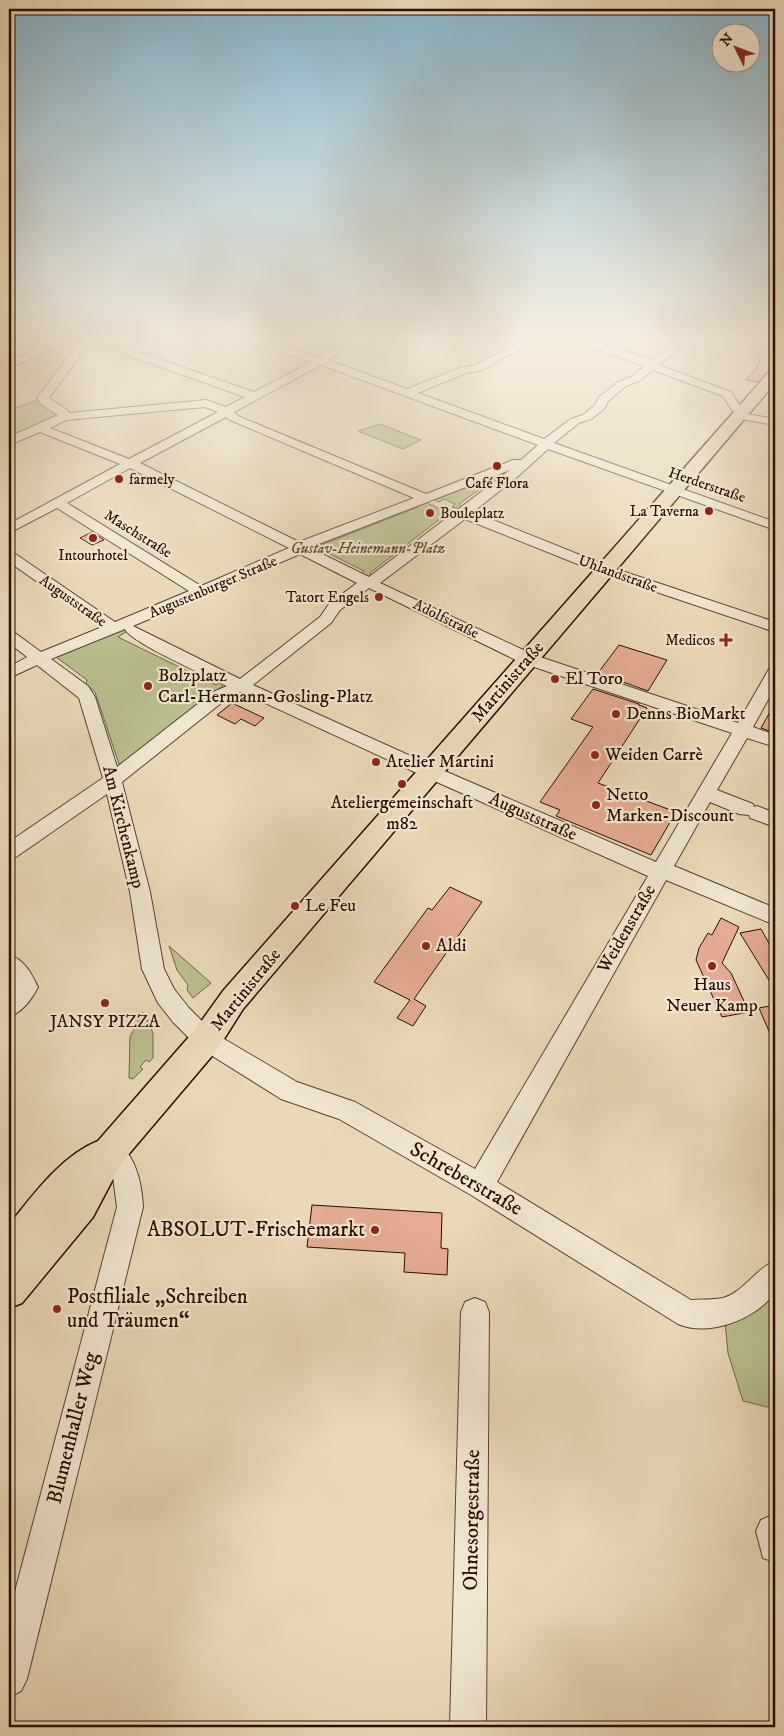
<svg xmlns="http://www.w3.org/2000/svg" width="784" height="1736" viewBox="0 0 784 1736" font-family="'IM FELL DW Pica',serif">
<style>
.green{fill:#babe8e;stroke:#706648}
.building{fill:#e5ac93;stroke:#270e02}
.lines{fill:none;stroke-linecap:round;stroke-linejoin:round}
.minor-casing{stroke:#584130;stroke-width:2}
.major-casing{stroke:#270e02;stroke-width:3}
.minor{fill:#f1e6d2;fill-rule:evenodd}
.major{fill:#ead9b9;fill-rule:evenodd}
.poi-dot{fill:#8f2418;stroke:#f1e6d2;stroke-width:2}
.labels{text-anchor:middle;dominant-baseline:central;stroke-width:4.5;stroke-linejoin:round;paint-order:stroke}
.far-poi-label{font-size:15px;fill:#270e02;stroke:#f1e6d2;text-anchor:end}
.far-street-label{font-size:15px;fill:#270e02;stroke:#f1e6d2}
.far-park-label{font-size:15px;font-style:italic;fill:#5a4c33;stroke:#f1e6d2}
.poi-label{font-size:18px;fill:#270e02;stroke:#f1e6d2;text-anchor:start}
.street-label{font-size:18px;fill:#270e02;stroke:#f1e6d2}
.near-street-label{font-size:21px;fill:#270e02;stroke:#f1e6d2}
.near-poi-label{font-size:21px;fill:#270e02;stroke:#f1e6d2;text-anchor:end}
</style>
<rect width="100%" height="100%" fill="#ead9b9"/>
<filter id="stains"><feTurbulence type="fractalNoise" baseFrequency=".004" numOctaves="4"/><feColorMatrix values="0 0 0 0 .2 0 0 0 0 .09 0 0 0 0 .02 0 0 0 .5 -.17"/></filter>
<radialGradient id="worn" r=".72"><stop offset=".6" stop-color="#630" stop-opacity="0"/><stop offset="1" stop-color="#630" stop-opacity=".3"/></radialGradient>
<g class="green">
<path d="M 39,399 L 43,405 L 59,412 L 59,416 L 9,440 L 9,407 L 13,409 Z"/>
<path d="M 380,424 L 421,440 L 403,449 L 358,431 Z"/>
<path d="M 504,472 L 507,473 L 497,482 L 494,479 L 459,504 L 462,508 L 461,509 L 452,507 L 455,504 L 444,499 L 439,502 L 432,498 L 438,495 L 439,498 L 484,481 L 483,478 Z"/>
<path d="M 423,501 L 453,515 L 450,518 L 445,515 L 370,573 L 373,578 L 368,579 L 359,575 L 364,571 L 320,549 L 313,552 L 309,549 L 312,544 L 316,543 L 316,547 L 418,507 L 417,503 Z"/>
<path d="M 123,629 L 127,631 L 118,637 L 216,685 L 223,680 L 226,683 L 122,764 L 119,764 L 95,692 L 86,684 L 87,680 L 56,657 Z"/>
<path d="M 169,946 L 211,983 L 193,998 L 187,990 L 188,985 L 177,970 Z"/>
<path d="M 142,1013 L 144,1013 L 153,1033 L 153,1058 L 149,1062 L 146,1060 L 140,1067 L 143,1069 L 133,1079 L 129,1078 L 130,1037 Z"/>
<path d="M 775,1275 L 775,1409 L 743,1401 L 728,1353 L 724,1312 L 745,1302 Z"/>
</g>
<g class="building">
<path d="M 764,337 L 775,337 L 775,367 L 769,370 L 758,382 L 746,380 L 758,367 L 756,366 L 762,359 L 759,358 L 765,352 L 752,349 Z"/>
<path d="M 92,532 L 104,540 L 92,545 L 80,538 Z"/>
<path d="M 619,645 L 667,660 L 648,691 L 598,673 Z"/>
<path d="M 593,689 L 639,704 L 639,705 L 647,708 L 598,783 L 676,812 L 651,855 L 556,816 L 560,810 L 540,802 L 593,727 L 571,719 Z"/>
<path d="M 232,703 L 247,710 L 264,718 L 255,726 L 241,719 L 235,724 L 217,715 Z"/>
<path d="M 775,703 L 775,733 L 761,728 Z"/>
<path d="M 450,887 L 482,902 L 414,999 L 426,1006 L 413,1026 L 397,1018 L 410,1000 L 374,982 L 428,908 L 432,910 Z"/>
<path d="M 721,918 L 739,927 L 722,963 L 731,973 L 749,1012 L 722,1017 L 696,960 L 699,948 L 708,933 L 712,935 Z"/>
<path d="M 761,929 L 775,954 L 775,990 L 740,933 Z"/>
<path d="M 775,1005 L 775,1045 L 759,1008 Z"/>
<path d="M 312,1205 L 442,1213 L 441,1248 L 448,1249 L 447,1275 L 404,1272 L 405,1253 L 307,1247 Z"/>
</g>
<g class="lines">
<g class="minor-casing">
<g id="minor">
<path d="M 67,337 L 80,337 L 9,368 L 9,361 Z"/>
<path d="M 83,337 L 99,338 L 254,392 L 311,362 L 238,339 L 237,337 L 252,337 L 318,357 L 347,337 L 358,337 L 328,360 L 407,389 L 460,368 L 475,365 L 530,337 L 542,337 L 482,370 L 466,373 L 418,393 L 544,439 L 571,419 L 583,415 L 595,405 L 599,397 L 618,382 L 631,377 L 645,366 L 568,339 L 567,337 L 581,337 L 652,360 L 681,337 L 692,337 L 659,365 L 731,392 L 740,406 L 746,410 L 746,414 L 775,419 L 775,425 L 735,418 L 733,416 L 736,413 L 732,410 L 723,396 L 653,370 L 639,381 L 626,386 L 608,401 L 604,409 L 591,419 L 579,423 L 554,443 L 775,522 L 775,530 L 548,449 L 516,478 L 473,512 L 610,567 L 775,622 L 775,632 L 600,573 L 465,519 L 380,583 L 534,655 L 738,723 L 769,669 L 775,668 L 775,687 L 753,727 L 775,735 L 775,747 L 747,738 L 717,790 L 753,804 L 754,807 L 757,806 L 775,813 L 775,827 L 750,818 L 749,815 L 739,814 L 710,802 L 674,866 L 775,908 L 775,925 L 666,880 L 497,1182 L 691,1300 C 701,1299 713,1300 723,1298 C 744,1292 755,1269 775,1261 L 775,1293 C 769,1300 762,1307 754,1312 C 733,1326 702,1334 678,1324 L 471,1195 L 339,1119 L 281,1099 L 198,1047 L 173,1022 L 158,1003 L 142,969 L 130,892 L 107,794 L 16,857 L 9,859 L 9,842 L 103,778 L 79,698 L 37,665 L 9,678 L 9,667 L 27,657 L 9,643 L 9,631 L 15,633 L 41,652 L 102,627 L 9,562 L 9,552 L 14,553 L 115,622 L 189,591 L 57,508 L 9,533 L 9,524 L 120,464 L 40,432 L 9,445 L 9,437 L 58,415 L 42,405 L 37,398 ZM 90,342 L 93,343 L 245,397 L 226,407 L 206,400 L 69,413 L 67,410 L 49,398 ZM 321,365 L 538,445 L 521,460 L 513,460 L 426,494 L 238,416 L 234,412 ZM 205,407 L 218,412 L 129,459 L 50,428 L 66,420 ZM 226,417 L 230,420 L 414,498 L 299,542 L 140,463 ZM 130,468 L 289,548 L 201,586 L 67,503 ZM 510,470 L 369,577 L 310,548 L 311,547 ZM 300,554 L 357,583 L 329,604 L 320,617 L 240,679 L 133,626 ZM 369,588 L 522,663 L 732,733 L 656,862 L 433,766 L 253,685 L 331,623 L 340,610 ZM 125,629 C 128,641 211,678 227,686 L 213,692 L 117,767 L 95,697 L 88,686 L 51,659 ZM 241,692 L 421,775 L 648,876 L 475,1169 L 355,1102 L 297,1082 L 214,1033 L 189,1008 L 174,989 L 164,969 L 150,892 L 122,782 L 225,700 Z"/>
<path d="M 9,955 C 25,960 31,973 38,987 C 32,999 22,1012 9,1017 L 9,992 L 15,985 L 9,977 Z"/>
<path d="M 110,1139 C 135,1149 142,1183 143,1207 L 27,1679 L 21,1691 L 9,1697 L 9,1614 L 117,1207 L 113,1177 L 97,1151 L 101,1142 Z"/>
<path d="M 475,1298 L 485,1302 L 489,1312 L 486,1727 L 450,1727 L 461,1312 L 465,1302 Z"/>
<path d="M 772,1515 L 775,1516 L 775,1562 L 763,1558 L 756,1531 L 761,1520 Z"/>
</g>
</g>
<g class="major-casing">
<path id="major" d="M 775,370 L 775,383 L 243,1009 L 217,1050 L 122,1162 L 93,1217 L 22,1303 L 9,1308 L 9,1225 C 33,1195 61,1156 98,1141 L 195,1030 L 223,991 L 770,371 Z"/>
</g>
<use href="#minor" class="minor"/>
<use href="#major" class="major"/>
</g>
<linearGradient id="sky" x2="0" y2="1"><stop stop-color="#89b7cf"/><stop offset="0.58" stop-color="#f6eee0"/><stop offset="1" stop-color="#f6eee0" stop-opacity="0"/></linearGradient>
<rect width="784" height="580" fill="url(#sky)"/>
<g class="poi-dot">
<circle cx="497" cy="466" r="5"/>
<circle cx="119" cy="479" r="5"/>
<circle cx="709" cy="511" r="5"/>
<circle cx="430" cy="513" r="5"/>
<circle cx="93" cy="538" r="5"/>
<circle cx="379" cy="597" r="5"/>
<path d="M723.5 632.5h5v5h5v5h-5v5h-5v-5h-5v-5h5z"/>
<circle cx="555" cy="679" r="5"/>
<circle cx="148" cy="686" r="5"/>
<circle cx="616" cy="714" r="5"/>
<circle cx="595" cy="755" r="5"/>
<circle cx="376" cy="762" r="5"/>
<circle cx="402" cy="784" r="5"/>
<circle cx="596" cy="805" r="5"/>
<circle cx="295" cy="906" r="5"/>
<circle cx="426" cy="946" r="5"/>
<circle cx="712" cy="966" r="5"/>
<circle cx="105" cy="1003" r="5"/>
<circle cx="375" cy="1230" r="5"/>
<circle cx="57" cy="1309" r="5"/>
</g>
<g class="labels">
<g class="far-poi-label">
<text x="129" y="479" text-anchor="start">farmely</text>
<text x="497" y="483" text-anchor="middle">Café Flora</text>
<text x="699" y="511">La Taverna</text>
<text x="440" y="513" text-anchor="start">Bouleplatz</text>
<text x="93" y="555" text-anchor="middle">Intourhotel</text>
<text x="369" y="597">Tatort Engels</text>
<text x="715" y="640">Medicos</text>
</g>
<g class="far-street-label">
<text transform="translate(707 485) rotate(19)">Herderstraße</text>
<text transform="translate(138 534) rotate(32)">Maschstraße</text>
<text transform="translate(618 574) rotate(20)">Uhlandstraße</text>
<text transform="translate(213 587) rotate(-23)">Augustenburger Straße</text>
<text transform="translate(73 601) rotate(35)">Auguststraße</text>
<text transform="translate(446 619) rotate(26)">Adolfstraße</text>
</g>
<g class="far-park-label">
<text x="368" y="548">Gustav-Heinemann-Platz</text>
</g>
<g class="poi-label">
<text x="158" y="676">Bolzplatz<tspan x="158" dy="21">Carl-Hermann-Gosling-Platz</tspan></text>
<text x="565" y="679">El Toro</text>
<text x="626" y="714">Denns BioMarkt</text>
<text x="605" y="755">Weiden Carrè</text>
<text x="386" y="762">Atelier Martini</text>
<text x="606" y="795">Netto<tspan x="606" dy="21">Marken-Discount</tspan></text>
<text x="402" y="803" text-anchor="middle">Ateliergemeinschaft<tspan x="402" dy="21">m82</tspan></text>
<text x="305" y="906">Le Feu</text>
<text x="436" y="946">Aldi</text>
<text x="712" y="985" text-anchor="middle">Haus<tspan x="712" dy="21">Neuer Kamp</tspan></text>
<text x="105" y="1022" text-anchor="middle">JANSY PIZZA</text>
</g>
<g class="street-label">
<text transform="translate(508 682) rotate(-49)">Martinistraße</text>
<text transform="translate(533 817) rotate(24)">Auguststraße</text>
<text transform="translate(123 827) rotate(76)">Am Kirchenkamp</text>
<text transform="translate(627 929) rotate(-60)">Weidenstraße</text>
<text transform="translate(246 990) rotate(-51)">Martinistraße</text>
</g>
<g class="near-street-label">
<text transform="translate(466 1179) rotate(30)">Schreberstraße</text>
<text transform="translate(73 1428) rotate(-76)">Blumenhaller Weg</text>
<text transform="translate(472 1520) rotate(-89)">Ohnesorgestraße</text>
</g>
<g class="near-poi-label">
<text x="365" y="1230">ABSOLUT-Frischemarkt</text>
<text x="67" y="1297" text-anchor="start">Postfiliale „Schreiben<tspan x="67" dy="24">und Träumen“</tspan></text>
</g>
</g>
<rect width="784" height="1736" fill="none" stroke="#ead9b9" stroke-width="30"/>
<rect x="10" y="10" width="764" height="1716" fill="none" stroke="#270e02" stroke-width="2.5"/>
<rect x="15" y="15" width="754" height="1706" fill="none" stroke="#270e02"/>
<g transform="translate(736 48) rotate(312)"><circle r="24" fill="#f1e6d2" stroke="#a0907f"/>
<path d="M0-4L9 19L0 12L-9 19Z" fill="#8f2418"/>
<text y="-8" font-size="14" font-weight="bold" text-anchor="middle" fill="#270e02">N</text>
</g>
<rect width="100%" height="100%" filter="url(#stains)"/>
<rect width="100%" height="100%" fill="url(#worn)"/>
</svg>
